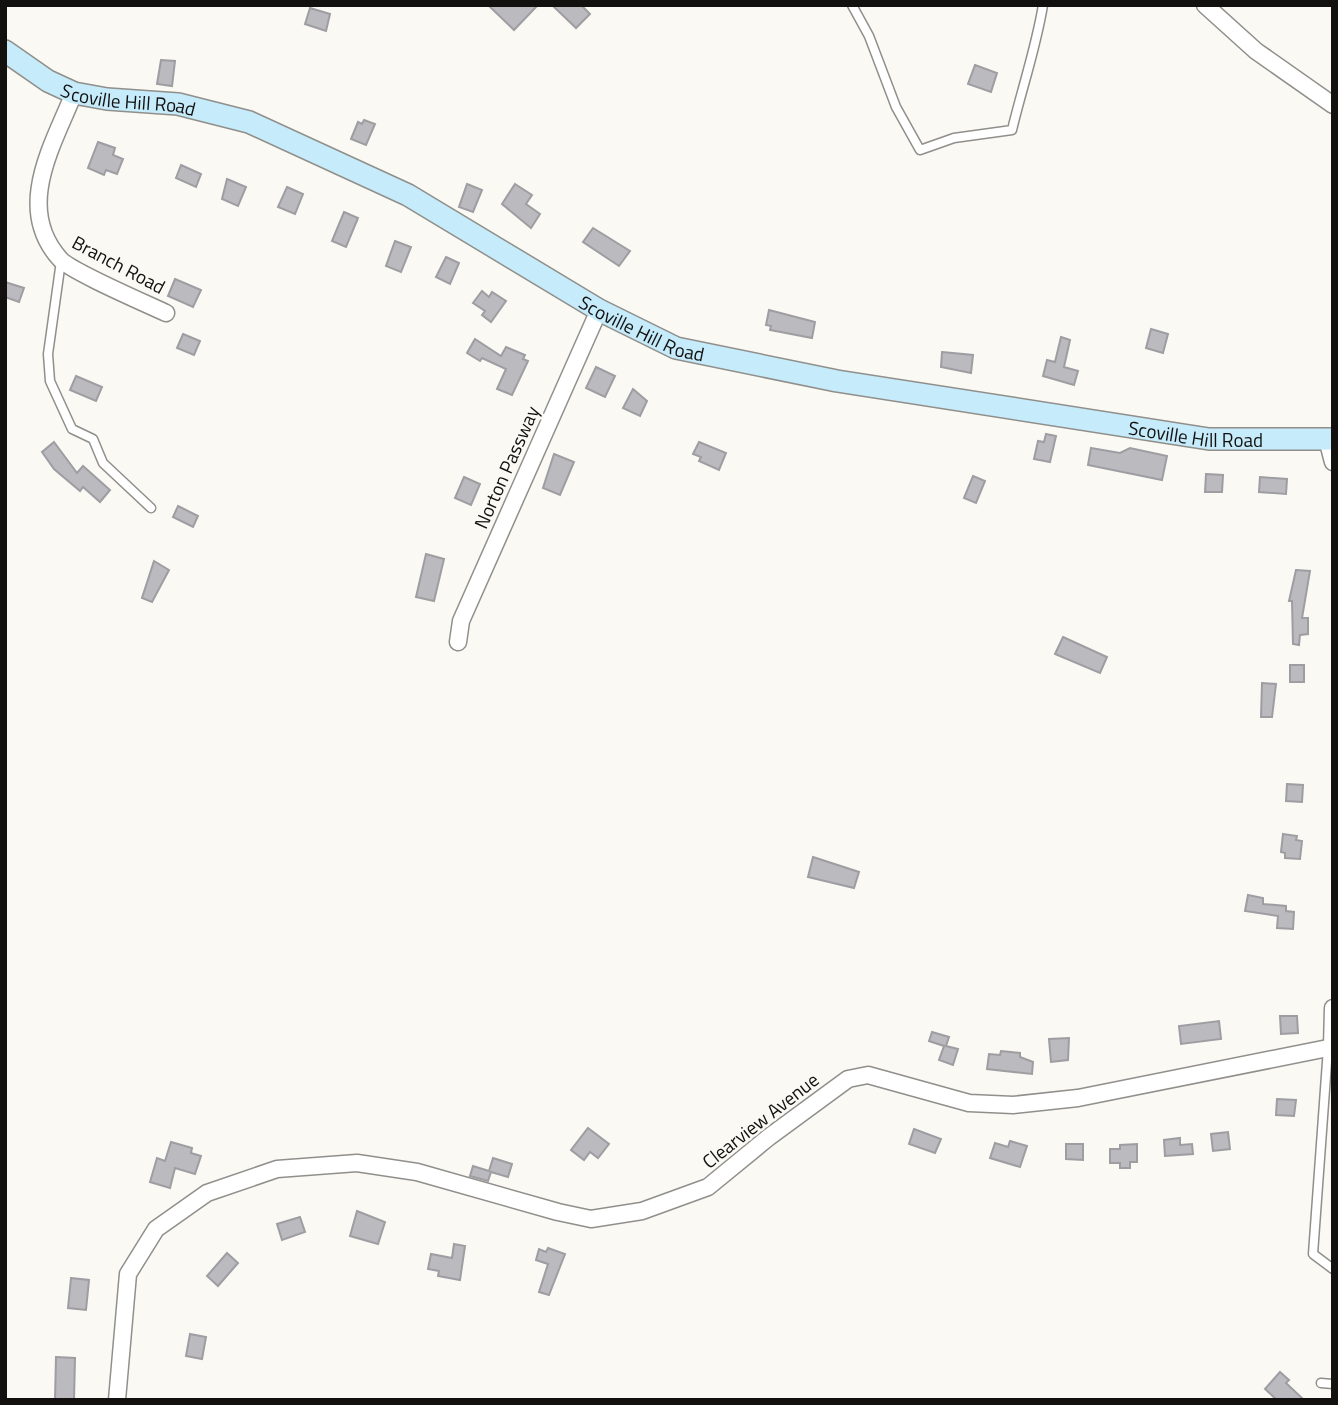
<svg xmlns="http://www.w3.org/2000/svg" width="1338" height="1405" viewBox="0 0 1338 1405" font-family="'Titillium Web',sans-serif">
<style>
.building{fill:#bbbabf;stroke:#9e9da2;stroke-width:2}
.lines{fill:none;stroke-linecap:round;stroke-linejoin:round}
.lane-casing{stroke:#908f8b;stroke-width:11}
.street-casing{stroke:#908f8b;stroke-width:19}
.secondary-casing{stroke:#908f8b;stroke-width:24}
.lane{stroke:#fff;stroke-width:8}
.street{stroke:#fff;stroke-width:16}
.secondary{stroke:#c6ebfa;stroke-width:21}
.labels{text-anchor:middle;dominant-baseline:central;stroke-width:5;stroke-linejoin:round;paint-order:stroke}
.street-label{font-size:19px;fill:#121110;stroke:#faf9f4}
</style>
<rect width="100%" height="100%" fill="#faf9f4"/>
<g class="building">
<path d="M 488,5 L 538,5 L 514,30 Z"/>
<path d="M 552,5 L 581,5 L 590,14 L 576,28 Z"/>
<path d="M 310,8 L 330,14 L 326,31 L 305,24 Z"/>
<path d="M 161,60 L 175,61 L 172,86 L 157,84 Z"/>
<path d="M 975,65 L 997,73 L 991,92 L 968,84 Z"/>
<path d="M 364,120 L 375,124 L 366,145 L 351,139 L 358,122 L 362,124 Z"/>
<path d="M 98,142 L 115,148 L 113,155 L 123,159 L 117,174 L 106,170 L 104,175 L 88,168 Z"/>
<path d="M 181,165 L 201,174 L 196,187 L 176,178 Z"/>
<path d="M 227,179 L 246,187 L 238,206 L 222,199 Z"/>
<path d="M 467,184 L 482,190 L 473,212 L 459,207 Z"/>
<path d="M 515,184 L 532,195 L 526,204 L 540,214 L 531,228 L 502,204 Z"/>
<path d="M 287,187 L 303,194 L 295,214 L 278,207 Z"/>
<path d="M 344,212 L 358,218 L 346,247 L 332,241 Z"/>
<path d="M 593,228 L 630,251 L 619,266 L 583,242 Z"/>
<path d="M 395,241 L 411,247 L 401,272 L 386,266 Z"/>
<path d="M 446,257 L 459,263 L 450,284 L 436,277 Z"/>
<path d="M 175,279 L 201,290 L 193,307 L 168,296 Z"/>
<path d="M 5,282 L 24,288 L 19,302 L 5,297 Z"/>
<path d="M 482,291 L 489,297 L 492,292 L 506,301 L 491,322 L 482,315 L 485,311 L 473,303 Z"/>
<path d="M 769,310 L 815,322 L 812,338 L 770,330 L 771,326 L 766,325 Z"/>
<path d="M 1151,329 L 1168,334 L 1163,353 L 1146,348 Z"/>
<path d="M 183,334 L 200,341 L 194,355 L 177,348 Z"/>
<path d="M 1061,337 L 1070,340 L 1064,367 L 1078,371 L 1074,385 L 1043,376 L 1047,360 L 1055,362 Z"/>
<path d="M 475,339 L 501,356 L 506,347 L 525,355 L 523,359 L 528,361 L 512,395 L 497,389 L 506,369 L 482,358 L 480,361 L 467,353 Z"/>
<path d="M 942,352 L 973,355 L 971,373 L 941,367 Z"/>
<path d="M 596,367 L 615,376 L 605,397 L 586,388 Z"/>
<path d="M 76,376 L 102,387 L 96,401 L 70,390 Z"/>
<path d="M 633,389 L 647,401 L 640,416 L 623,408 Z"/>
<path d="M 1046,434 L 1056,436 L 1050,462 L 1034,459 L 1038,441 L 1044,442 Z"/>
<path d="M 54,442 L 77,473 L 83,466 L 110,490 L 100,502 L 83,487 L 80,491 L 54,469 L 42,452 Z"/>
<path d="M 699,442 L 726,453 L 719,470 L 699,461 L 701,457 L 693,454 Z"/>
<path d="M 1091,448 L 1120,453 L 1130,448 L 1167,456 L 1162,480 L 1088,465 Z"/>
<path d="M 554,454 L 574,462 L 560,495 L 543,488 Z"/>
<path d="M 1206,474 L 1223,475 L 1222,492 L 1205,492 Z"/>
<path d="M 973,476 L 985,481 L 976,503 L 964,498 Z"/>
<path d="M 464,477 L 480,484 L 471,505 L 455,498 Z"/>
<path d="M 1260,477 L 1287,479 L 1286,494 L 1259,492 Z"/>
<path d="M 178,506 L 198,516 L 193,527 L 173,517 Z"/>
<path d="M 426,554 L 444,559 L 434,601 L 416,597 Z"/>
<path d="M 154,561 L 169,570 L 152,602 L 142,598 Z"/>
<path d="M 1296,570 L 1310,571 L 1302,618 L 1308,618 L 1308,634 L 1300,635 L 1299,645 L 1293,644 L 1292,601 L 1289,601 Z"/>
<path d="M 1063,637 L 1107,657 L 1100,673 L 1055,654 Z"/>
<rect x="1290" y="665" width="14" height="17"/>
<path d="M 1262,683 L 1276,684 L 1272,717 L 1261,717 Z"/>
<path d="M 1287,784 L 1303,785 L 1302,802 L 1286,801 Z"/>
<path d="M 1283,834 L 1297,836 L 1296,840 L 1302,841 L 1300,859 L 1285,858 L 1285,853 L 1281,852 Z"/>
<path d="M 813,857 L 859,872 L 854,888 L 808,877 Z"/>
<path d="M 1248,895 L 1263,898 L 1263,904 L 1286,906 L 1286,911 L 1294,912 L 1293,929 L 1277,928 L 1278,916 L 1245,911 Z"/>
<path d="M 1280,1016 L 1297,1016 L 1298,1033 L 1281,1034 Z"/>
<path d="M 1219,1021 L 1221,1039 L 1181,1044 L 1179,1026 Z"/>
<path d="M 932,1032 L 949,1037 L 946,1046 L 958,1049 L 953,1065 L 939,1060 L 944,1046 L 929,1041 Z"/>
<path d="M 1069,1038 L 1068,1060 L 1051,1062 L 1049,1039 Z"/>
<path d="M 1001,1051 L 1020,1053 L 1020,1057 L 1033,1062 L 1032,1074 L 987,1069 L 989,1054 L 1000,1055 Z"/>
<path d="M 1277,1099 L 1296,1100 L 1294,1116 L 1276,1115 Z"/>
<path d="M 588,1128 L 609,1144 L 598,1158 L 590,1152 L 584,1160 L 571,1150 Z"/>
<path d="M 914,1129 L 941,1139 L 935,1153 L 909,1144 Z"/>
<path d="M 1228,1132 L 1230,1149 L 1213,1151 L 1211,1134 Z"/>
<path d="M 1180,1138 L 1180,1145 L 1192,1144 L 1193,1154 L 1165,1156 L 1164,1140 Z"/>
<path d="M 1010,1141 L 1027,1146 L 1020,1167 L 990,1158 L 995,1143 L 1008,1147 Z"/>
<path d="M 171,1142 L 192,1148 L 191,1153 L 201,1156 L 195,1174 L 175,1168 L 170,1188 L 150,1182 L 157,1158 L 165,1161 Z"/>
<path d="M 1066,1144 L 1083,1144 L 1083,1160 L 1066,1159 Z"/>
<path d="M 1137,1144 L 1137,1162 L 1130,1162 L 1130,1168 L 1120,1168 L 1120,1163 L 1110,1163 L 1110,1149 L 1120,1149 L 1120,1145 Z"/>
<path d="M 493,1158 L 512,1164 L 508,1177 L 491,1172 L 488,1181 L 470,1176 L 473,1166 L 489,1171 Z"/>
<path d="M 357,1211 L 385,1222 L 378,1244 L 350,1236 Z"/>
<path d="M 300,1217 L 305,1232 L 282,1240 L 277,1224 Z"/>
<path d="M 454,1244 L 465,1246 L 460,1280 L 438,1276 L 439,1271 L 428,1269 L 431,1254 L 452,1258 Z"/>
<path d="M 548,1248 L 565,1254 L 549,1295 L 539,1292 L 548,1264 L 536,1260 L 539,1249 L 546,1252 Z"/>
<path d="M 227,1253 L 238,1263 L 218,1286 L 207,1276 Z"/>
<path d="M 71,1278 L 89,1280 L 86,1310 L 68,1308 Z"/>
<path d="M 190,1334 L 206,1337 L 202,1359 L 186,1356 Z"/>
<path d="M 56,1357 L 75,1358 L 74,1400 L 55,1400 Z"/>
<path d="M 1280,1372 L 1289,1380 L 1286,1383 L 1304,1400 L 1277,1400 L 1265,1389 Z"/>
</g>
<g class="lines">
<g class="lane-casing">
<g id="lane">
<path d="M 852,5 L 869,36 L 896,107 L 920,150 L 954,138 L 1012,130 C 1022,88 1036,48 1043,5"/>
<path d="M 61,261 L 48,354 L 50,381 L 72,429 L 93,439 L 103,463 L 151,508"/>
<path d="M 1328,1048 L 1313,1254 L 1333,1269"/>
<path d="M 1321,1383 L 1333,1384"/>
</g>
</g>
<g class="street-casing">
<g id="street">
<path d="M 1205,5 L 1256,51 L 1333,105"/>
<path d="M 74,93 C 53,145 14,208 60,259 C 70,271 147,304 166,313"/>
<path d="M 1327,439 L 1333,462"/>
<path d="M 458,642 L 461,621 L 599,310"/>
<path d="M 1332,1047 L 1333,1008"/>
<path d="M 117,1400 L 128,1274 L 156,1229 L 207,1193 L 277,1169 L 357,1163 L 417,1172 L 558,1212 L 591,1219 L 642,1211 L 708,1187 L 769,1137 L 848,1079 L 868,1075 L 969,1103 L 1013,1105 L 1078,1098 L 1333,1047"/>
</g>
</g>
<g class="secondary-casing">
<g id="secondary">
<path id="s1" d="M 5,51 L 48,81 L 74,93 L 107,99 L 178,104 L 249,122 L 408,195 L 599,310 L 676,348 L 837,381 L 1209,439 L 1333,439"/>
</g>
</g>
<use href="#lane" class="lane"/>
<use href="#street" class="street"/>
<use href="#secondary" class="secondary"/>
</g>
<g class="labels">
<g class="street-label">
<text stroke="none"><textPath href="#s1" startOffset="136">Scoville Hill Road</textPath></text>
<text transform="translate(119 264) rotate(28)">Branch Road</text>
<text stroke="none"><textPath href="#s1" startOffset="704">Scoville Hill Road</textPath></text>
<text stroke="none"><textPath href="#s1" startOffset="1270">Scoville Hill Road</textPath></text>
<text transform="translate(506 467) rotate(-66)">Norton Passway</text>
<text transform="translate(760 1120) rotate(-38)">Clearview Avenue</text>
</g>
</g>
<rect width="1338" height="1405" fill="none" stroke="#121110" stroke-width="14"/>
</svg>
